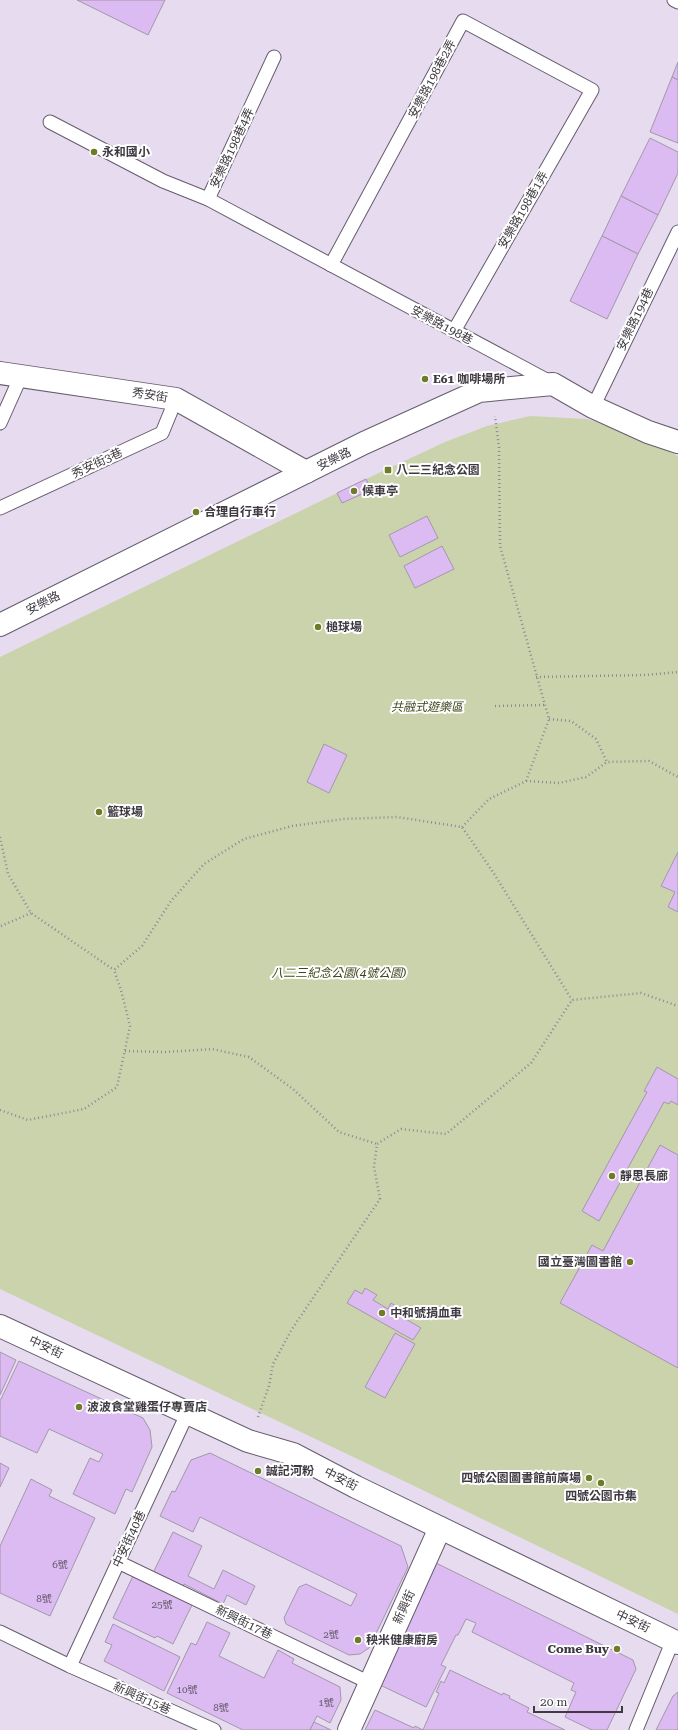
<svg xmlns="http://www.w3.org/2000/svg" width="678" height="1730" viewBox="0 0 678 1730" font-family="'Roboto Serif','Noto Sans TC',serif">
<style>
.green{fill:#cbd3ad}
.building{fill:#dbbbf1;stroke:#a298aa}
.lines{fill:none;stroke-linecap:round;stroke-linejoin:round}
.service-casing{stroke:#655c6c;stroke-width:15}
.minor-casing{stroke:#655c6c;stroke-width:24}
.path{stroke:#8f8795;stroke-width:2.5;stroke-dasharray:1 3;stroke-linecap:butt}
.service{stroke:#fff;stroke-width:13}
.minor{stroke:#fff;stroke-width:22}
.poi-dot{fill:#6e7b27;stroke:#fff;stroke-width:1.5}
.labels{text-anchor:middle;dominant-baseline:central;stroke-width:4;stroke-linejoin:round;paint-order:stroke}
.number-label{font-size:10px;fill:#665a6e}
.street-label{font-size:12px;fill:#3f3a42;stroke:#fff}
.poi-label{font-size:12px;font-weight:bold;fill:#3f3a42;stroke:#fff;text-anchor:start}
.park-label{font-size:12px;font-style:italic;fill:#3e4518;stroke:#fff}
</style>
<rect width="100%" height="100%" fill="#e6dbef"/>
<path class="green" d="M 530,416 L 587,419 L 639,437 L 678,456 L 678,1614 L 408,1483 L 0,1289 L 0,657 L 366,479 L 445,442 L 487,426 Z"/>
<g class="building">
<path d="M 77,0 L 165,0 L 148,35 Z"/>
<path d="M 678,62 L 678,80 L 672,77 Z"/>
<path d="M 672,77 L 678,80 L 678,143 L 650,132 Z"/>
<path d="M 650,138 L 678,152 L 678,173 L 658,215 L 621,196 Z"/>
<path d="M 621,196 L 658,215 L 638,254 L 602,236 Z"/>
<path d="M 602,236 L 638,254 L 607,319 L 570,301 Z"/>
<path d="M 366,479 L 371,490 L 342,503 L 337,493 Z"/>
<path d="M 427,516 L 438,538 L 400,557 L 389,535 Z"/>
<path d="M 442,546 L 454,569 L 415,588 L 404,566 Z"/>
<path d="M 324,744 L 347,755 L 329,793 L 307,782 Z"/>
<path d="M 678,852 L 678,912 L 668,907 L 675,892 L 661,886 Z"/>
<path d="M 657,1067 L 678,1079 L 678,1105 L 671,1101 L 669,1104 L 664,1102 L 599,1221 L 582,1211 L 647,1092 L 644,1091 Z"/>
<path d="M 660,1145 L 678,1155 L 678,1368 L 560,1303 L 592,1245 L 603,1251 Z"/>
<path d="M 365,1288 L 377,1295 L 373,1300 L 388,1309 L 391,1303 L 402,1310 L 399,1315 L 421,1328 L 413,1340 L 347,1303 L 355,1290 L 362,1294 Z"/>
<path d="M 395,1333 L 415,1344 L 385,1398 L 365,1387 Z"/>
<path d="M 0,1352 L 16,1360 L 0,1395 Z"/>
<path d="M 19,1361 L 143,1418 L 150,1430 L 152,1447 L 132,1492 L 126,1489 L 115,1514 L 73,1494 L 90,1458 L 99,1462 L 103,1454 L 49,1429 L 37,1453 L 0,1436 L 0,1401 Z"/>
<path d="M 210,1453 L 401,1546 L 408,1567 L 369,1648 L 360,1654 L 349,1655 L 286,1624 L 284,1618 L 299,1587 L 306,1584 L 351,1606 L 357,1594 L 200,1517 L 193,1532 L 160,1516 L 172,1491 L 175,1492 L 191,1460 Z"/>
<path d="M 0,1463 L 9,1468 L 0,1487 Z"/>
<path d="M 31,1479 L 52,1490 L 49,1496 L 95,1518 L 50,1616 L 0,1593 L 0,1546 Z"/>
<path d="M 173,1532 L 202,1546 L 188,1576 L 214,1589 L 223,1570 L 255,1586 L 246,1605 L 227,1595 L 223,1604 L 184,1584 L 183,1587 L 153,1573 Z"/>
<path d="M 436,1563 L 633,1660 L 636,1669 L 607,1730 L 592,1730 L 565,1717 L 576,1692 L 571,1690 L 574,1683 L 472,1632 L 476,1623 L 466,1619 L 458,1635 L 456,1635 L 441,1665 L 446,1667 L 426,1707 L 378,1684 Z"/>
<path d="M 133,1576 L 192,1605 L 173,1644 L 157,1636 L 155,1638 L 113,1618 Z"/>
<path d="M 207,1622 L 230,1633 L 219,1656 L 264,1678 L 278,1650 L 294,1659 L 292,1663 L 340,1687 L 341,1700 L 330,1723 L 317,1716 L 310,1730 L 243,1730 L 167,1693 L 191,1643 L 196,1645 Z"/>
<path d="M 113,1624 L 180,1657 L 164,1691 L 104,1661 L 112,1645 L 105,1642 Z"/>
<path d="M 450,1670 L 502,1695 L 503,1693 L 510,1696 L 509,1698 L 529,1708 L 527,1712 L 565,1730 L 365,1730 L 375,1710 L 414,1728 L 415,1726 L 423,1730 L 439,1693 L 436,1692 L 441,1681 L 444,1683 Z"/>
<path d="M 678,1692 L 678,1730 L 656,1730 L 673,1696 Z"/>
<path d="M 314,1722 L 331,1730 L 310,1730 Z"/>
</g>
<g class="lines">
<g class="service-casing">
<g id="service">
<path d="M 674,0 L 678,2"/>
<path d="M 274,57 L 208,199 L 552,383"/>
<path d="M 50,122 L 163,181 L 208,199"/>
<path d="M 331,265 L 463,21 L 592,90 L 454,331"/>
<path d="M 593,407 L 678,232"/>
<path d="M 0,423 L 21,376"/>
<path d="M 0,508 L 162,433 L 176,399"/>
<path d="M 118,1562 L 370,1683"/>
<path d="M 0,1632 L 70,1666 L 214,1730"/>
<path d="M 70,1666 L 188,1412"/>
<path d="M 636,1730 L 673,1640"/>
</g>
</g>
<g class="minor-casing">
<g id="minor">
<path d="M 0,373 L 176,399 L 306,472"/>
<path d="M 0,625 L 364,443 L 479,391 L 553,384 L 593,407 L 648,432 L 678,442"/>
<path d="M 0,1326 L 248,1441 L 293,1454 L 356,1487 L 678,1643"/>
<path d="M 349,1730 L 440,1528"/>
</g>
</g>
<g class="path">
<path d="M 536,677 L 646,675 L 678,672"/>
<path d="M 495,706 L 545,705"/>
<path d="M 549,719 L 571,721 L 596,739 L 607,762"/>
<path d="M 526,781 L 559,783 L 586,777 L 607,762 L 649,761 L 678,777"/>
<path d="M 462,827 L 489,799 L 526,781 L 549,719 L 500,546 L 499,447 L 495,416"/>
<path d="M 0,837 L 8,874 L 31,913 L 114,970"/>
<path d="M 1,926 L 31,913"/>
<path d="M 125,1051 L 164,1052 L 212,1049 L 249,1057 L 293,1089 L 339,1132 L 377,1144"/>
<path d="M 0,1110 L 28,1120 L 84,1109 L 117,1087 L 130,1026 L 121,990 L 114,970 L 142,946 L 171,901 L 204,864 L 244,839 L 292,826 L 344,819 L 397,817 L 462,827 L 493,872 L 572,1000"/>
<path d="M 258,1417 L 269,1386 L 273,1364 L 292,1329 L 380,1199 L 374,1167 L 377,1144 L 401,1129 L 446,1134 L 531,1063 L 572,1000 L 641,993 L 678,1006"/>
</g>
<use href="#service" class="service"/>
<use href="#minor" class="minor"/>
</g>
<g class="poi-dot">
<circle cx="94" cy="152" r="4"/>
<circle cx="425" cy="379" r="4"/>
<rect x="384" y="466" width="8" height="8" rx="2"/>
<circle cx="354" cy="491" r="4"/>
<circle cx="196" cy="512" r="4"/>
<circle cx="318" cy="627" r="4"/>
<circle cx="99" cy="812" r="4"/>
<circle cx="612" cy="1176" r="4"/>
<circle cx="630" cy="1262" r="4"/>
<circle cx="382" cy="1313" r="4"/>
<circle cx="79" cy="1407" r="4"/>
<circle cx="258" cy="1471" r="4"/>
<circle cx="589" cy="1478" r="4"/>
<circle cx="601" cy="1483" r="4"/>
<circle cx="358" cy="1640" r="4"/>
<circle cx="617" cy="1649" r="4"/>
</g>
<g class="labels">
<g class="number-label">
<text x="60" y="1564">6號</text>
<text x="44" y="1598">8號</text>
<text x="162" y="1604">25號</text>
<text x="331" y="1634">2號</text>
<text x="187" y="1689">10號</text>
<text x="326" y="1702">1號</text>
<text x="221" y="1707">8號</text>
</g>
<g class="street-label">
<text transform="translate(432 79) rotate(-62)">安樂路198巷2弄</text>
<text transform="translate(232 148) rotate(-65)">安樂路198巷4弄</text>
<text transform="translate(523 210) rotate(-60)">安樂路198巷1弄</text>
<text transform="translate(635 319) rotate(-64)">安樂路194巷</text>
<text transform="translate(442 325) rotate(28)">安樂路198巷</text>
<text transform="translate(150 395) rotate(9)">秀安街</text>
<text transform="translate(334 459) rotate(-26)">安樂路</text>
<text transform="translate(97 463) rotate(-25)">秀安街3巷</text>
<text transform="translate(43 603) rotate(-27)">安樂路</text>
<text transform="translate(46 1347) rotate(25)">中安街</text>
<text transform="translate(341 1479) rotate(27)">中安街</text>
<text transform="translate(129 1539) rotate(-65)">中安街40巷</text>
<text transform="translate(404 1607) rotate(-66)">新興街</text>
<text transform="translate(633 1621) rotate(26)">中安街</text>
<text transform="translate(244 1622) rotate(26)">新興街17巷</text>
<text transform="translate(142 1698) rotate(24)">新興街15巷</text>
</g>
<g class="poi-label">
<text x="102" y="152">永和國小</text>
<text x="433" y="379">E61 咖啡場所</text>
<text x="396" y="470">八二三紀念公園</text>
<text x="362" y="491">候車亭</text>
<text x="204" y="512">合理自行車行</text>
<text x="326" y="627">槌球場</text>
<text x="107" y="812">籃球場</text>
<text x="620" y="1176">靜思長廊</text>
<text x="622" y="1262" text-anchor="end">國立臺灣圖書館</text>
<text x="390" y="1313">中和號捐血車</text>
<text x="87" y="1407">波波食堂雞蛋仔專賣店</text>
<text x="266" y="1471">誠記河粉</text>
<text x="581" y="1478" text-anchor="end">四號公園圖書館前廣場</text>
<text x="601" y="1496" text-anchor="middle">四號公園市集</text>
<text x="366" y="1640">秧米健康廚房</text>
<text x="609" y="1649" text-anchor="end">Come Buy</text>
</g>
<g class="park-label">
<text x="427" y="707">共融式遊樂區</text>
<text x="339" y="973">八二三紀念公園(4號公園)</text>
</g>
</g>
<path d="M534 1706v6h88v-6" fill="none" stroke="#3f3a42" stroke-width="2"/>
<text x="540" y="1706" font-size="12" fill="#3f3a42" stroke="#ffffff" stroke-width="3" paint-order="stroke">20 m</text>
</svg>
